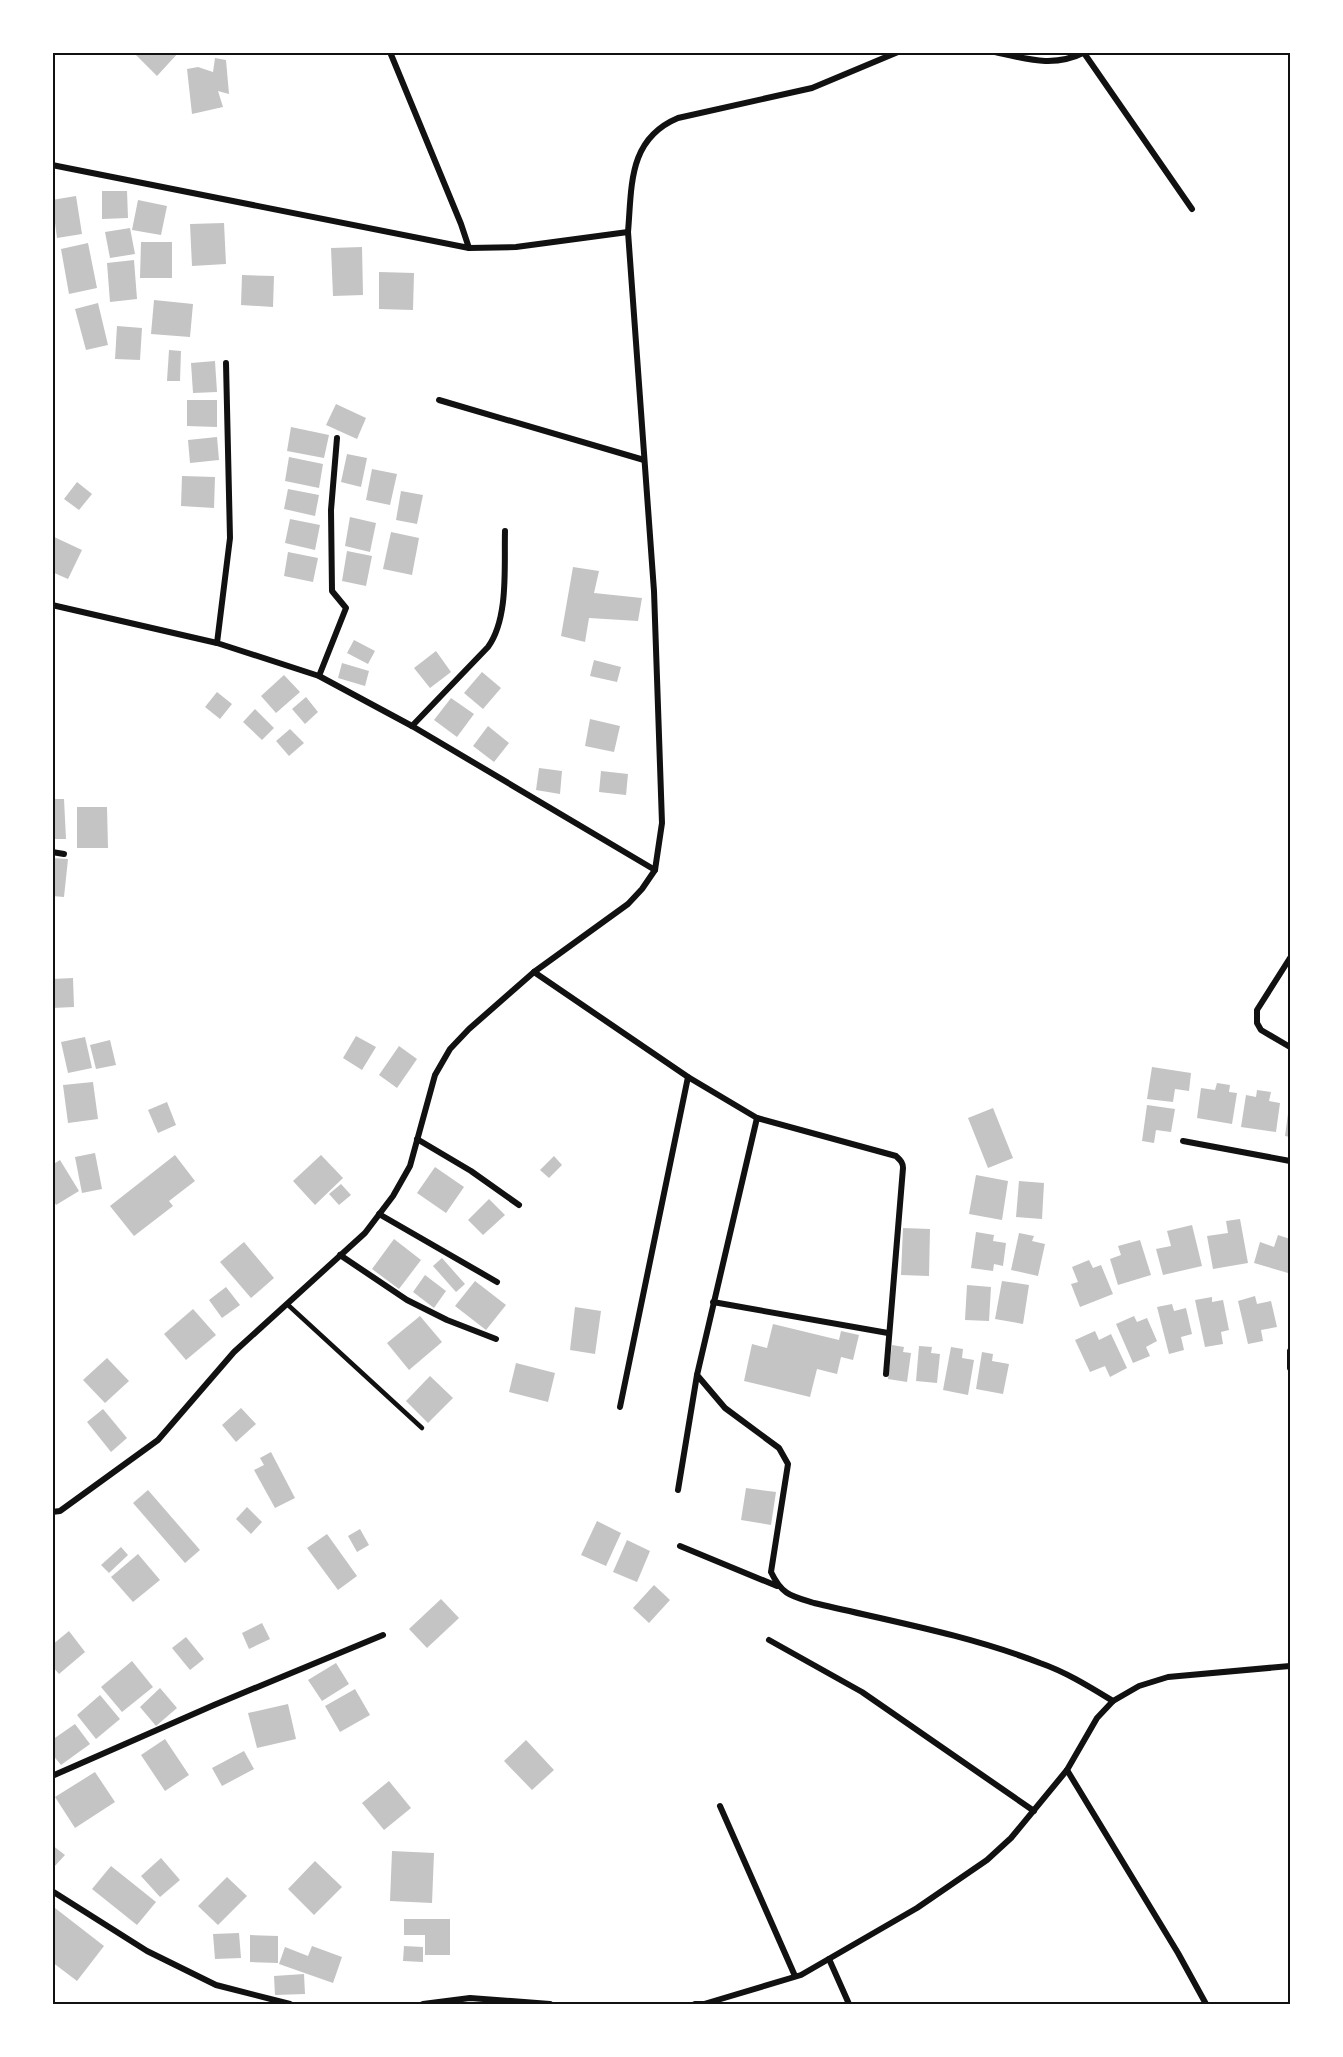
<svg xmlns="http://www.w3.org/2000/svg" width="1343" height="2057" viewBox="0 0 1343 2057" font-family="'Roboto Condensed',sans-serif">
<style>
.building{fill:#c4c4c4}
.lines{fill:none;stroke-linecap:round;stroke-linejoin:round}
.service{stroke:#111;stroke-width:4.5}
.minor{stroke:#111;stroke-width:6}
.neatline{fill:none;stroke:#111;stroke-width:2}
</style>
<rect width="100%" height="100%" fill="#fff"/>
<g class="building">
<path d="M 133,52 L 179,52 L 157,76 Z"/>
<path d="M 215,58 L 226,60 L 229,94 L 218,91 L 223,107 L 192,114 L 187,69 L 198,67 L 213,72 Z"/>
<path d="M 102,191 L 127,191 L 128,218 L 102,219 Z"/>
<path d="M 76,196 L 82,234 L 57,238 L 52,200 Z"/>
<path d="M 138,200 L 167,206 L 161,235 L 132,230 Z"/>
<path d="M 224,223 L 226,264 L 192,266 L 190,224 Z"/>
<path d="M 130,228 L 135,254 L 110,258 L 105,232 Z"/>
<path d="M 141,242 L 172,242 L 172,278 L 140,278 Z"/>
<path d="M 88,243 L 97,288 L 69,294 L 61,249 Z"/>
<path d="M 362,247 L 363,295 L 333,296 L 331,248 Z"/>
<path d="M 134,260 L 137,299 L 110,302 L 107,263 Z"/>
<path d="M 379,272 L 414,273 L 413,310 L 379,309 Z"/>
<path d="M 242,275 L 274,276 L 273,307 L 241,305 Z"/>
<path d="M 154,300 L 193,304 L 190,337 L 151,334 Z"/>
<path d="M 98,303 L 108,345 L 86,350 L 75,309 Z"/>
<path d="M 117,326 L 142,328 L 140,360 L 115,359 Z"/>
<path d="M 169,350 L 181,351 L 180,381 L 167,381 Z"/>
<path d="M 215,361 L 217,392 L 193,393 L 191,363 Z"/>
<path d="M 187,400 L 217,400 L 217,427 L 187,426 Z"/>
<path d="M 336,404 L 366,418 L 357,439 L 326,425 Z"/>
<path d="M 291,427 L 329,435 L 324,458 L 287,451 Z"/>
<path d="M 217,437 L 219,460 L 190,463 L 188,440 Z"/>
<path d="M 347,454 L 367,458 L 361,487 L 341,482 Z"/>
<path d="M 289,457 L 323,464 L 319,488 L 285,481 Z"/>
<path d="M 372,469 L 397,474 L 390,505 L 366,500 Z"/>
<path d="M 182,476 L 215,477 L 214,508 L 181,506 Z"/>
<path d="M 77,482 L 92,494 L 79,510 L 64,499 Z"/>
<path d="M 288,489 L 319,495 L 315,516 L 284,509 Z"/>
<path d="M 401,491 L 423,495 L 417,524 L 396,520 Z"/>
<path d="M 350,517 L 376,523 L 370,552 L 345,546 Z"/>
<path d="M 290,519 L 320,525 L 315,550 L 285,543 Z"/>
<path d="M 391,532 L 419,538 L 412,575 L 383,569 Z"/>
<path d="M 52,536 L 82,550 L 68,579 L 52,572 Z"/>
<path d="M 347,551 L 372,556 L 366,586 L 342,581 Z"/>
<path d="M 288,552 L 318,558 L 313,582 L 284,576 Z"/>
<path d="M 573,567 L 599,571 L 594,593 L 642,598 L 638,621 L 589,618 L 585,642 L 561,636 Z"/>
<path d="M 354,640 L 375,651 L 368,664 L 347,653 Z"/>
<path d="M 436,651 L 451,672 L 430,688 L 414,668 Z"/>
<path d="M 594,660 L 621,667 L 617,682 L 590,676 Z"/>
<path d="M 342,663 L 369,671 L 365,686 L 338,678 Z"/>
<path d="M 482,672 L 501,688 L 483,709 L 464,693 Z"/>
<path d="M 284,675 L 300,692 L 276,713 L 261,696 Z"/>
<path d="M 217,692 L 232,704 L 220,719 L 205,707 Z"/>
<path d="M 306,697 L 318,712 L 305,724 L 292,709 Z"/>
<path d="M 451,698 L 474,714 L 457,737 L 434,720 Z"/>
<path d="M 255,709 L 274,728 L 262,740 L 243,722 Z"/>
<path d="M 590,719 L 620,726 L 614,752 L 585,746 Z"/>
<path d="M 488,726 L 509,743 L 494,762 L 473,746 Z"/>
<path d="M 290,729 L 304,743 L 289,756 L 276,741 Z"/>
<path d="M 539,768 L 562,771 L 560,794 L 536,790 Z"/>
<path d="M 601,771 L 628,774 L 626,795 L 599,792 Z"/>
<path d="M 52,799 L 64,799 L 66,839 L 52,839 Z"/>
<path d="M 77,807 L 107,807 L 108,848 L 77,848 Z"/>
<path d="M 52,858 L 68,859 L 64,897 L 52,896 Z"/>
<path d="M 73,978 L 74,1007 L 52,1008 L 52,979 Z"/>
<path d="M 356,1036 L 376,1047 L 362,1070 L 343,1058 Z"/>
<path d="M 85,1037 L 92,1068 L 68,1073 L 61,1042 Z"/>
<path d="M 110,1040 L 116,1065 L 96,1069 L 90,1045 Z"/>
<path d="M 399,1046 L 417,1059 L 397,1088 L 379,1075 Z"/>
<path d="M 1152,1067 L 1191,1073 L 1189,1091 L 1175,1089 L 1173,1102 L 1147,1099 Z"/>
<path d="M 93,1082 L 98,1119 L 68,1123 L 63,1085 Z"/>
<path d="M 1217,1083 L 1230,1085 L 1229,1092 L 1237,1093 L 1232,1124 L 1197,1118 L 1201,1088 L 1215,1090 Z"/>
<path d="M 1257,1090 L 1271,1092 L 1269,1101 L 1280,1103 L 1276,1132 L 1241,1127 L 1246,1095 L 1256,1097 Z"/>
<path d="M 167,1102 L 176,1125 L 158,1133 L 148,1110 Z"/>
<path d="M 1147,1105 L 1175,1109 L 1171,1132 L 1156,1130 L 1154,1143 L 1142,1141 Z"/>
<path d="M 1289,1106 L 1290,1106 L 1290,1137 L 1285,1136 Z"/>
<path d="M 993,1108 L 1013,1158 L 988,1168 L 968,1118 Z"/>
<path d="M 95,1153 L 102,1189 L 82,1193 L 75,1157 Z"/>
<path d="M 175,1155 L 195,1181 L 169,1201 L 173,1206 L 134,1236 L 110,1206 Z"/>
<path d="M 321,1155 L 343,1178 L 315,1205 L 293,1181 Z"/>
<path d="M 554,1156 L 562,1165 L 549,1178 L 540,1170 Z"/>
<path d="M 60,1160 L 79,1191 L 56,1205 L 52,1198 L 52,1165 Z"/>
<path d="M 435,1167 L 464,1187 L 446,1213 L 417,1193 Z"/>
<path d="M 976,1175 L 1008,1181 L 1002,1220 L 969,1214 Z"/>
<path d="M 1019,1181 L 1044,1183 L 1042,1219 L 1016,1217 Z"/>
<path d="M 341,1184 L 351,1195 L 339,1205 L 329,1194 Z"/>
<path d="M 489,1199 L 505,1215 L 483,1235 L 468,1220 Z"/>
<path d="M 1240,1219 L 1248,1263 L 1213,1269 L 1207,1236 L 1228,1233 L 1226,1221 Z"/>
<path d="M 1192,1225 L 1202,1266 L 1163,1275 L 1156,1249 L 1171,1246 L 1167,1231 Z"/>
<path d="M 903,1228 L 930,1229 L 929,1276 L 901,1275 Z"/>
<path d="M 976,1232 L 994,1235 L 993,1241 L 1006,1243 L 1003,1266 L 994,1264 L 993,1271 L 971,1268 Z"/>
<path d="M 1019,1233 L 1034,1236 L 1032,1241 L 1045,1244 L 1038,1276 L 1011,1270 Z"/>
<path d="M 1278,1235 L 1290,1239 L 1290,1264 L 1288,1273 L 1254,1263 L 1260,1242 L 1274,1247 Z"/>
<path d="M 394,1239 L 421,1260 L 399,1289 L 372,1269 Z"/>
<path d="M 1140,1240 L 1151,1275 L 1118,1285 L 1110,1259 L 1121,1255 L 1118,1246 Z"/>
<path d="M 244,1242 L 274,1278 L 251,1298 L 220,1262 Z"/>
<path d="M 442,1258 L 465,1284 L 456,1292 L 433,1266 Z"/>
<path d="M 1089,1260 L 1093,1268 L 1101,1265 L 1113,1294 L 1080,1307 L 1071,1284 L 1078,1282 L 1072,1267 Z"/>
<path d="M 425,1275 L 446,1291 L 434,1308 L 413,1292 Z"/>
<path d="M 475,1281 L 506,1305 L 486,1330 L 455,1306 Z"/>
<path d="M 1002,1281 L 1029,1285 L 1023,1324 L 995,1319 Z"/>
<path d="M 967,1285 L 991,1287 L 989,1321 L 965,1320 Z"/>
<path d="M 226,1287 L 240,1305 L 222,1318 L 209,1300 Z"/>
<path d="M 1255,1296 L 1257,1304 L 1271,1301 L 1277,1327 L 1261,1330 L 1263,1341 L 1248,1344 L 1238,1301 Z"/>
<path d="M 1212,1297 L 1212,1302 L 1223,1300 L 1229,1330 L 1221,1332 L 1223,1344 L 1205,1347 L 1195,1300 Z"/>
<path d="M 1172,1304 L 1174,1311 L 1186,1308 L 1192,1334 L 1181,1337 L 1184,1350 L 1169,1354 L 1157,1307 Z"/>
<path d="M 575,1307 L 601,1311 L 595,1354 L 570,1350 Z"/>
<path d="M 193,1309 L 216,1335 L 186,1360 L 164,1334 Z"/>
<path d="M 420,1316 L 442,1342 L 409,1370 L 387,1343 Z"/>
<path d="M 1134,1316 L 1137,1322 L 1147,1318 L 1157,1341 L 1146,1347 L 1150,1356 L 1133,1363 L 1116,1324 Z"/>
<path d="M 773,1324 L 839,1340 L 841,1331 L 859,1335 L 853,1360 L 841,1357 L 837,1374 L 817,1369 L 810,1397 L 744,1381 L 752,1344 L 767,1348 Z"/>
<path d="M 1095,1331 L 1099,1340 L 1111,1334 L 1127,1368 L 1110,1377 L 1105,1366 L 1090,1372 L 1075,1340 Z"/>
<path d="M 892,1345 L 904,1347 L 903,1352 L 911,1353 L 907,1382 L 888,1379 Z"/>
<path d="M 919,1346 L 932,1347 L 931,1353 L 940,1354 L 937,1383 L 916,1381 Z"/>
<path d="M 951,1347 L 963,1349 L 962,1358 L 974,1360 L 968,1395 L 943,1390 Z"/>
<path d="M 982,1352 L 993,1354 L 992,1361 L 1009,1364 L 1003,1394 L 976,1389 Z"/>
<path d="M 107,1358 L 129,1381 L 105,1403 L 83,1380 Z"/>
<path d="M 516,1363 L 555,1373 L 548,1402 L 509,1392 Z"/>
<path d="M 430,1376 L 453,1398 L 428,1423 L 406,1401 Z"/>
<path d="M 241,1408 L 256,1424 L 236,1442 L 222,1425 Z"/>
<path d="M 103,1409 L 127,1438 L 111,1452 L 87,1422 Z"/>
<path d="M 271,1452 L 295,1498 L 275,1508 L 254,1470 L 264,1465 L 260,1458 Z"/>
<path d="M 746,1488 L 776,1492 L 771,1525 L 741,1520 Z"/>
<path d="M 148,1490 L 200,1550 L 185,1563 L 133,1503 Z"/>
<path d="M 247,1507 L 262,1522 L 251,1534 L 236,1519 Z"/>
<path d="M 597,1521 L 621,1533 L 606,1566 L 581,1555 Z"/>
<path d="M 360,1529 L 369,1545 L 357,1552 L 348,1536 Z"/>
<path d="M 327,1534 L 357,1576 L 338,1590 L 307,1548 Z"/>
<path d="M 627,1540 L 650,1551 L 637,1582 L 613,1572 Z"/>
<path d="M 121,1547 L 128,1555 L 109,1573 L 101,1565 Z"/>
<path d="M 138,1554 L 160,1580 L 133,1602 L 111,1577 Z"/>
<path d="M 654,1585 L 670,1600 L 649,1623 L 633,1608 Z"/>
<path d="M 441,1599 L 459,1618 L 427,1648 L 409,1629 Z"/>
<path d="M 262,1623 L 270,1639 L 249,1649 L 242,1633 Z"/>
<path d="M 69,1631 L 85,1652 L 59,1674 L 52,1666 L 52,1645 Z"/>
<path d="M 186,1637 L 204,1659 L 190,1670 L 172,1648 Z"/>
<path d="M 132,1661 L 153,1687 L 122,1712 L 101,1687 Z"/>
<path d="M 336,1663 L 349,1684 L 322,1701 L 308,1680 Z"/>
<path d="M 160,1688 L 177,1708 L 156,1726 L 140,1707 Z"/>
<path d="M 355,1689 L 370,1715 L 340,1732 L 325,1706 Z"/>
<path d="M 100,1695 L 120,1719 L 96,1739 L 77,1715 Z"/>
<path d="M 288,1704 L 296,1739 L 257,1748 L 248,1713 Z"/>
<path d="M 75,1724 L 90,1744 L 61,1765 L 52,1754 L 52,1740 Z"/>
<path d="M 165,1739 L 189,1775 L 165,1791 L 141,1755 Z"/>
<path d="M 526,1740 L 554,1770 L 532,1790 L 504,1761 Z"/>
<path d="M 244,1751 L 254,1769 L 222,1786 L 212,1768 Z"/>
<path d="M 95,1772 L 115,1802 L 75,1828 L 55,1797 Z"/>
<path d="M 389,1781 L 411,1808 L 384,1830 L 362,1803 Z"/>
<path d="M 52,1845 L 65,1855 L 54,1867 L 52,1866 Z"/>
<path d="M 392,1851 L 434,1853 L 432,1903 L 390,1901 Z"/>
<path d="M 161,1858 L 180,1880 L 160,1897 L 141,1876 Z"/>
<path d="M 315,1861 L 342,1887 L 314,1915 L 288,1889 Z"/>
<path d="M 111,1866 L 156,1902 L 137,1925 L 92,1889 Z"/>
<path d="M 227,1877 L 247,1896 L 218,1925 L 198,1906 Z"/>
<path d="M 55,1908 L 104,1946 L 77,1981 L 52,1962 L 52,1912 Z"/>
<path d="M 404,1919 L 450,1919 L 450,1955 L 425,1955 L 425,1935 L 404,1935 Z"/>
<path d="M 239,1933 L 241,1958 L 215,1959 L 213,1934 Z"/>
<path d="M 250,1935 L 278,1936 L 278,1963 L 250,1962 Z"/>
<path d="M 312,1946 L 342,1957 L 333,1983 L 279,1964 L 285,1947 L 308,1956 Z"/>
<path d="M 404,1946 L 423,1947 L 423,1962 L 403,1961 Z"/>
<path d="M 304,1974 L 305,1994 L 275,1995 L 274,1976 Z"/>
</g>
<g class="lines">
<path class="service" d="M 287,1304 L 422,1428"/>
<g class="minor">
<path d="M 390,52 L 461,224 L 469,248"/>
<path d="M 995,52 C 1027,59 1054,68 1085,52"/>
<path d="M 1084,53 L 1192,209"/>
<path d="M 52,165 L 469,248 L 516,247 L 628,232"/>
<path d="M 226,363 L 230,538 L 217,643 L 319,676 L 412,726 L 655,870"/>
<path d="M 439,400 L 644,460"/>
<path d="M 52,605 L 217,643"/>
<path d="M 319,676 L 346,608 L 332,591 L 331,510 L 337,438"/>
<path d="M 412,726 L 488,647 C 509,618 504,566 505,531"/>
<path d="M 52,852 L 64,854"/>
<path d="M 1290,958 L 1257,1010 L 1257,1023 L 1261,1030 L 1290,1047"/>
<path d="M 534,972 L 688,1077 L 757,1118 L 896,1156 C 900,1160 903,1162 903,1168 L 886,1374"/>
<path d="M 757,1118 L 697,1375 L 725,1408 L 779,1448 L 788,1464 L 771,1572 C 782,1595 791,1596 814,1603 C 890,1621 968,1635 1040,1663 C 1066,1672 1090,1687 1113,1701"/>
<path d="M 417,1139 L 471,1171 L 519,1205"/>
<path d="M 1183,1141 L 1290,1161"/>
<path d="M 379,1214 L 497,1282"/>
<path d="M 340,1255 L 407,1300 L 447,1320 L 496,1339"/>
<path d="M 713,1302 L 888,1333"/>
<path d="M 1290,1351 L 1290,1368"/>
<path d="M 620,1407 L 688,1077"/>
<path d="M 678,1490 L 697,1375"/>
<path d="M 52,1512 L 60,1511 L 158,1440 L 234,1352 L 365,1233 L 393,1196 L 410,1166 L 435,1075 L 450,1049 L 469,1029 L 534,972 L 628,904 L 642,889 L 655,870 L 662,823 L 654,591 L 628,232 C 632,185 628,139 678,118 L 812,88 L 898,52"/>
<path d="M 680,1546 L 777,1586"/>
<path d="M 769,1640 L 862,1692 L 1034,1811"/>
<path d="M 1067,1770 L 1178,1953 L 1206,2004"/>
<path d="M 52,1776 L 214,1705 L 383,1635"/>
<path d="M 720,1806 L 795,1976"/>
<path d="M 52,1891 L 147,1951 L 216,1985 L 290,2004"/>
<path d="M 829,1959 L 849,2004"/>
<path d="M 423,2004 L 470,1998 L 550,2004"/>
<path d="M 695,2004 L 704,2004 L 801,1975 L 917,1908 L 987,1860 L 1011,1838 L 1067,1770 L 1097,1718 L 1113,1701 L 1139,1686 L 1168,1677 L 1290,1666"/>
</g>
</g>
<rect width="1343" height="2057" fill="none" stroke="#ffffff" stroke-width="108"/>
<rect x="54" y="54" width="1235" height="1949" class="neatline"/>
</svg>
